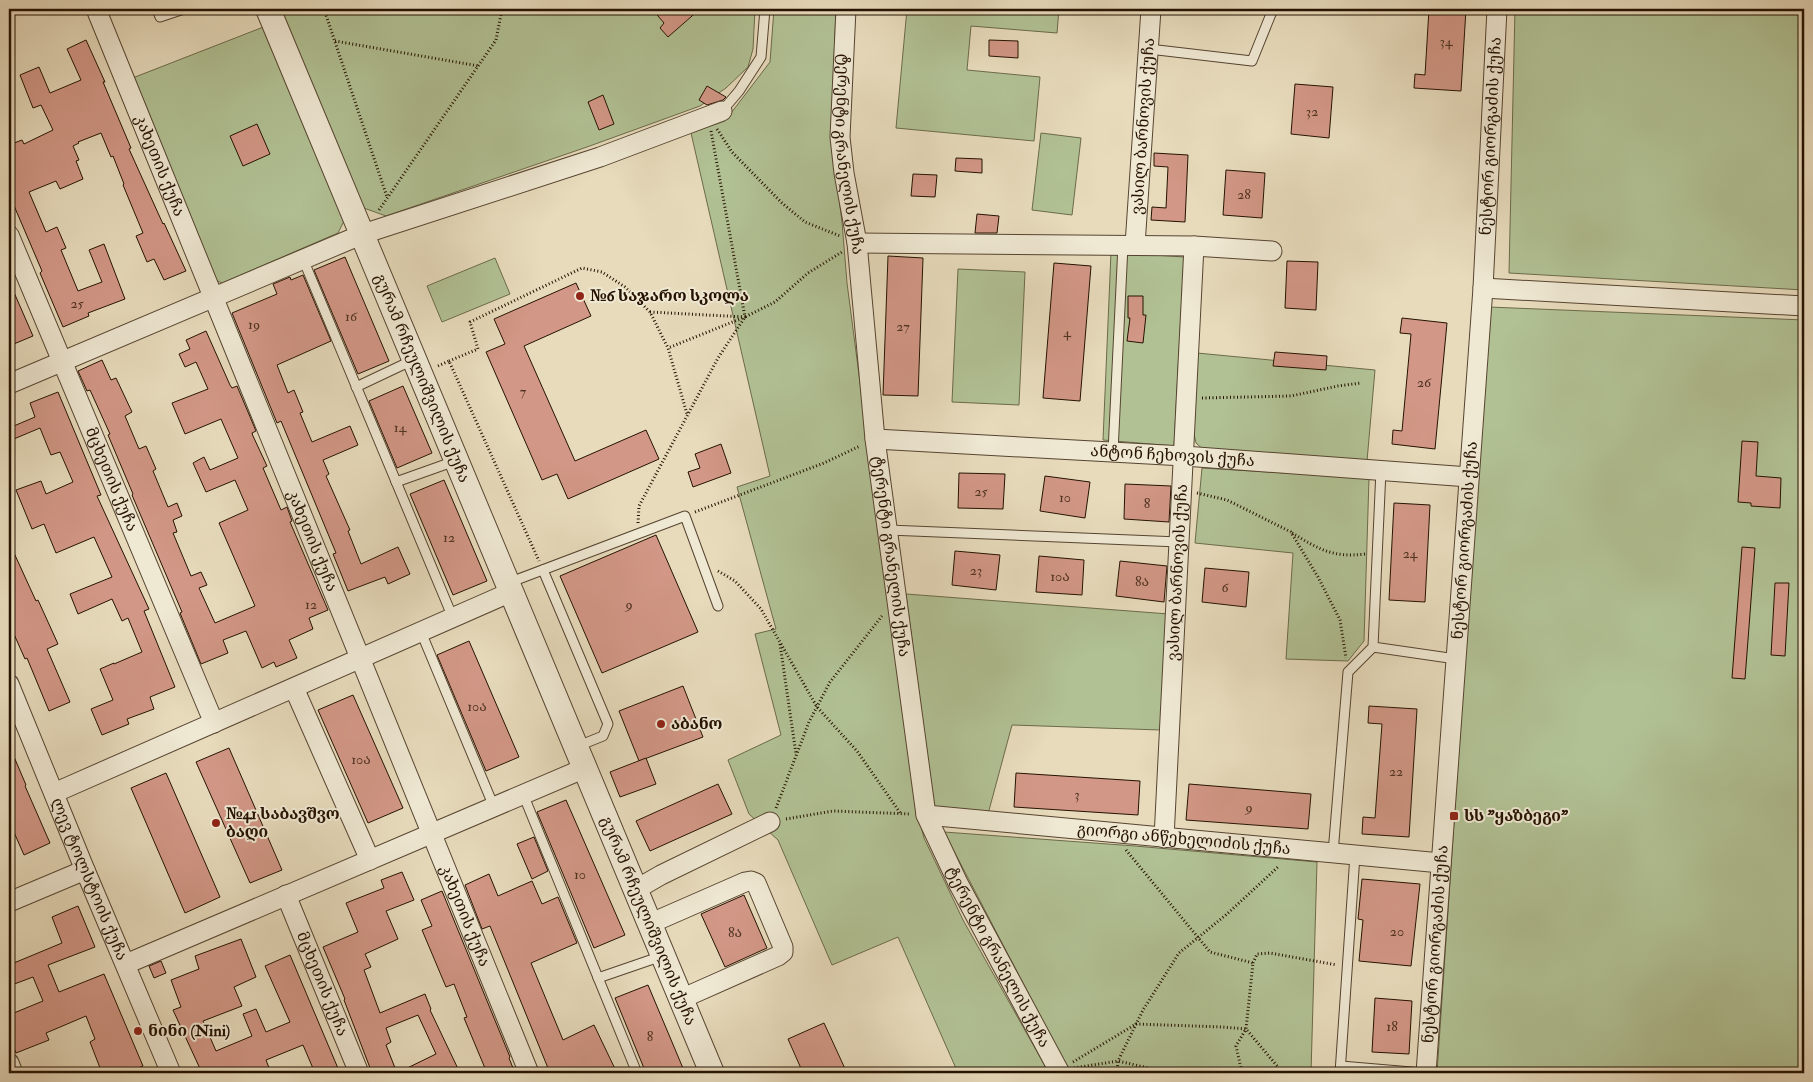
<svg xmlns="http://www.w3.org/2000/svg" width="1813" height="1082" viewBox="0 0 1813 1082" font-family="'IM FELL Double Pica','Noto Serif Georgian',serif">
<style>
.green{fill:#b1c194;stroke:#6b6a4a}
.building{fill:#d29786;stroke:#251201;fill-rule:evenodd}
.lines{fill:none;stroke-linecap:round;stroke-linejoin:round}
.service-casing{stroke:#564430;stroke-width:11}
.minor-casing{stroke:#564430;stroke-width:21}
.tertiary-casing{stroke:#564430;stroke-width:26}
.path{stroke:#251201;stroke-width:3;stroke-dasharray:1 2.5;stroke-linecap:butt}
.service{stroke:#efe8d3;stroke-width:9}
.minor{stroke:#efe8d3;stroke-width:19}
.tertiary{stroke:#efe8d3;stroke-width:24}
.poi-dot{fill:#8f2418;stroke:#efe8d3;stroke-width:2}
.labels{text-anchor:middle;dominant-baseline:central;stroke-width:4;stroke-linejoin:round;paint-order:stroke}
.number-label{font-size:14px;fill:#503322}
.street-label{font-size:16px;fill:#251201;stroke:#efe8d3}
.poi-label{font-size:16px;font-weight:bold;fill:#251201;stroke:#efe8d3;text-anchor:start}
</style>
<rect width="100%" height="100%" fill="#e7dbbc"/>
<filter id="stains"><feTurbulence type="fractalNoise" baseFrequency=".004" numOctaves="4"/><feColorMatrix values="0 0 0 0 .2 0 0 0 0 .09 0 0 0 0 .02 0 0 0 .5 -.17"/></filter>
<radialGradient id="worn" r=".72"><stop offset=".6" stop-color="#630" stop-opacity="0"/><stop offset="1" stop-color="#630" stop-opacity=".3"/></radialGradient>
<g class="green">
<path d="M 277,9 L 755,9 L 753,49 L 748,67 L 726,88 L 700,106 L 587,147 L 386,216 L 361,207 L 284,16 Z"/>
<path d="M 774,9 L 836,9 L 831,135 L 842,222 L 847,283 L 915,803 L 924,838 L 963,920 L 1049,1073 L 958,1073 L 898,937 L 832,965 L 778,840 L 749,814 L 728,760 L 781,735 L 755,634 L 776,629 L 737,487 L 770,476 L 691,133 L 725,121 L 770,62 Z"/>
<path d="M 907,9 L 1059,9 L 1057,33 L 971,26 L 967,70 L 1040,77 L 1034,141 L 896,128 Z"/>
<path d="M 1515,9 L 1804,9 L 1804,290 L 1509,273 Z"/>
<path d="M 266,26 L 344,221 L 338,233 L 222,283 L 211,278 L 130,79 Z"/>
<path d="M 1041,133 L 1081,138 L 1072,215 L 1032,210 Z"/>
<path d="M 1111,252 L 1184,257 L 1174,446 L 1103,440 Z"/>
<path d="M 495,258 L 510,294 L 442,322 L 427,286 Z"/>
<path d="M 958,269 L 1025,272 L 1019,405 L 952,402 Z"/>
<path d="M 1489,307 L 1804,320 L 1804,970 L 1802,1073 L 1437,1073 Z"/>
<path d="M 1197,353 L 1375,370 L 1367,461 L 1205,451 L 1196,443 L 1194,434 Z"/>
<path d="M 1202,468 L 1369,478 L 1364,641 L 1348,661 L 1286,659 L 1293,553 L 1195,543 Z"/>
<path d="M 906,594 L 1169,614 L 1161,730 L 1012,725 L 988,814 L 934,808 Z"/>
<path d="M 944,832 L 1135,846 L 1317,862 L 1311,1073 L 1070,1073 Z"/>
</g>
<g class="building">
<path d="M 652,9 L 700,9 L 668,37 L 660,28 L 664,23 Z"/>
<path d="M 1429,9 L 1466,9 L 1461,91 L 1414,88 L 1415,74 L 1425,75 Z"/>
<path d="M 86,40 L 105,82 L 103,82 L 131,148 L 129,149 L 163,224 L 164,223 L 186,271 L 164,280 L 154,259 L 147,262 L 136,236 L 143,233 L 123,185 L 124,184 L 113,156 L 111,157 L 101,133 L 78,142 L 79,143 L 73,146 L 79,160 L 76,161 L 83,179 L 60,189 L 56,181 L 29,192 L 46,232 L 57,227 L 66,248 L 61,250 L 78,291 L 102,282 L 89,250 L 104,244 L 125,299 L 88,313 L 89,316 L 63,327 L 40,273 L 42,271 L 9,194 L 9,145 L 22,140 L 24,144 L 53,130 L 41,105 L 33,108 L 20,75 L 39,67 L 50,93 L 81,80 L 67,49 Z"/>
<path d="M 989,40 L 1018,41 L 1018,58 L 989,56 Z"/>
<path d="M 1295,84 L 1333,87 L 1329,138 L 1291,134 Z"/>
<path d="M 707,86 L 726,97 L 723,100 L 707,105 L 699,100 Z"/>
<path d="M 603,95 L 614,124 L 599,130 L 588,102 Z"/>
<path d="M 257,124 L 270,154 L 243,166 L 230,136 Z"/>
<path d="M 1154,153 L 1188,155 L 1185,222 L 1151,220 L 1152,207 L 1166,208 L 1168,167 L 1154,166 Z"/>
<path d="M 956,158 L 982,159 L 982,173 L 955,171 Z"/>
<path d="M 1226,170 L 1265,173 L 1262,218 L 1223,215 Z"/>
<path d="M 913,174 L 937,175 L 935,197 L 911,196 Z"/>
<path d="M 977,214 L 999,216 L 997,233 L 975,233 Z"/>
<path d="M 888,256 L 923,258 L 918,396 L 883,395 Z"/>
<path d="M 345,257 L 389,361 L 358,374 L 314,270 Z"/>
<path d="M 1287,261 L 1318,262 L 1316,310 L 1285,308 Z"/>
<path d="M 1054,263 L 1091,266 L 1080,401 L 1043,398 Z"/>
<path d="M 303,275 L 331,341 L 277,365 L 288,393 L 294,390 L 303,412 L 300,413 L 312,442 L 350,426 L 358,445 L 323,460 L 329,474 L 326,476 L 350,530 L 348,531 L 361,564 L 398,547 L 410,574 L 388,584 L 385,577 L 348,591 L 333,554 L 336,553 L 281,421 L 277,423 L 232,313 L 277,294 L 273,284 L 290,277 L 291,280 Z"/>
<path d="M 9,281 L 33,336 L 9,346 Z"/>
<path d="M 576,283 L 591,316 L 524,346 L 575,461 L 646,430 L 659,459 L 568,499 L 557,474 L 542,480 L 486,352 L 505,344 L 494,319 Z"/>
<path d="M 1128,296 L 1143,296 L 1143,315 L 1146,315 L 1143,343 L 1127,341 L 1130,318 L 1128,318 Z"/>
<path d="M 1402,318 L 1447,323 L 1435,449 L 1392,444 L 1393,430 L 1402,431 L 1411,334 L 1400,333 Z"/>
<path d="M 206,331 L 230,385 L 232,388 L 237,386 L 256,431 L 252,433 L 253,436 L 267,466 L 263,468 L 281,510 L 287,507 L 292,521 L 290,522 L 328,610 L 309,618 L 313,629 L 289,640 L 297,658 L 276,667 L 274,662 L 262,668 L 246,631 L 223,640 L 228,653 L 201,664 L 180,613 L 182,612 L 132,495 L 133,494 L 108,435 L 110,434 L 90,390 L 87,391 L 78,371 L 102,360 L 111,380 L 116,378 L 132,412 L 125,416 L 139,449 L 146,446 L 156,469 L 153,471 L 168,507 L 177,503 L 182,516 L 173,520 L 177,532 L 173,533 L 191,576 L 201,572 L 207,585 L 199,588 L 215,623 L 255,606 L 219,523 L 248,510 L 235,480 L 206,492 L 193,463 L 204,457 L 210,470 L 238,458 L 221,419 L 185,434 L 172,403 L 208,389 L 196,362 L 185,367 L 179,354 L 190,349 L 186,340 Z"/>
<path d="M 1275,352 L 1327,356 L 1326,370 L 1273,366 Z"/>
<path d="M 403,386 L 432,453 L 397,468 L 369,401 Z"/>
<path d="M 58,392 L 101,495 L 97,496 L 149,609 L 144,611 L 175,687 L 150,697 L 154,709 L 127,719 L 129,724 L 102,735 L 91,709 L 113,700 L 100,669 L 114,663 L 114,664 L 142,652 L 128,618 L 122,621 L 112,599 L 78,614 L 70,594 L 112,577 L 94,537 L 56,553 L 44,524 L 32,529 L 16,490 L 41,481 L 46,494 L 73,482 L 60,452 L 51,455 L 40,428 L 9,441 L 9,428 L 35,417 L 30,403 Z"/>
<path d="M 1742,441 L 1758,442 L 1756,476 L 1781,478 L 1780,508 L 1751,506 L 1751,503 L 1738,502 Z"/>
<path d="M 721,444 L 731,473 L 693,487 L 688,472 L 700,468 L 695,454 Z"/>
<path d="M 959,473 L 1005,474 L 1003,509 L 958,508 Z"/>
<path d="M 1045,476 L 1090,482 L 1085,518 L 1040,511 Z"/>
<path d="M 444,480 L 487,581 L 453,595 L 410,494 Z"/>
<path d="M 1125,484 L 1171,486 L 1169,522 L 1124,519 Z"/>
<path d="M 1394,503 L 1430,505 L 1425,602 L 1389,600 Z"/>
<path d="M 656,535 L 698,632 L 602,673 L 560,576 Z"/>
<path d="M 9,542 L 36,601 L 38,600 L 58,644 L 47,649 L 70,702 L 49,711 L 27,658 L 25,659 L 9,623 Z"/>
<path d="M 1742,547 L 1755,548 L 1745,679 L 1732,678 Z"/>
<path d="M 955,551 L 1000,555 L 996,590 L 952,585 Z"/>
<path d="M 1039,556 L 1084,560 L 1082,595 L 1036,592 Z"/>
<path d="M 1120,561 L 1167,566 L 1164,602 L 1116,596 Z"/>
<path d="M 1205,568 L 1249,572 L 1246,607 L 1202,602 Z"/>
<path d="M 1775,583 L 1789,583 L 1785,656 L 1771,655 Z"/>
<path d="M 469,641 L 519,757 L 486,771 L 437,655 Z"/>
<path d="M 683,686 L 703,737 L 639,761 L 619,711 Z"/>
<path d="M 353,695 L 403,808 L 368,823 L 318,710 Z"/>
<path d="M 1369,706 L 1417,709 L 1409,837 L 1362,834 L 1363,817 L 1375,818 L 1382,724 L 1368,723 Z"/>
<path d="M 9,745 L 26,785 L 25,786 L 50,843 L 24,855 L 9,821 Z"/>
<path d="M 229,748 L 282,870 L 250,883 L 196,762 Z"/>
<path d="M 646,758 L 656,784 L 620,797 L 610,772 Z"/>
<path d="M 166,773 L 220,897 L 185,913 L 131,788 Z"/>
<path d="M 1016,773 L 1140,781 L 1138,815 L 1014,807 Z"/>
<path d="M 718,784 L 732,814 L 650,851 L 636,821 Z"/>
<path d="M 1189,784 L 1311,794 L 1308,829 L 1186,820 Z"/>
<path d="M 566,800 L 625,935 L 594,948 L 537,812 Z"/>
<path d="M 534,837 L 548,871 L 532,879 L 517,844 Z"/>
<path d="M 402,872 L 414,900 L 386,911 L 398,939 L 365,954 L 371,967 L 364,970 L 380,1013 L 425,994 L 431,1009 L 430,1010 L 460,1073 L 372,1073 L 344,1000 L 345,999 L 323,947 L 358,932 L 346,903 L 384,888 L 381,880 ZM 418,1015 L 436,1054 L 397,1073 L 386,1045 L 391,1042 L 386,1028 Z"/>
<path d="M 489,874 L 498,896 L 532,881 L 542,904 L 558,897 L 577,943 L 531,963 L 563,1040 L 594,1025 L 617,1073 L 550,1073 L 490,926 L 482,929 L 465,885 Z"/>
<path d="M 1362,879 L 1420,884 L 1411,966 L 1359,961 L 1363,920 L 1358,919 Z"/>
<path d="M 442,891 L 510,1057 L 509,1058 L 515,1073 L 487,1073 L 464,1018 L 467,1017 L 454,984 L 446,987 L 422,930 L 432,926 L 421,900 Z"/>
<path d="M 744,895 L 767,948 L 725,967 L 701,914 Z"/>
<path d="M 78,906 L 95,947 L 48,965 L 59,992 L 104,974 L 143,1066 L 126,1073 L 102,1073 L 90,1042 L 95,1039 L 86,1016 L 46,1033 L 49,1040 L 16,1053 L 9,1035 L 9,1033 L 14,1031 L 9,1015 L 43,1001 L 33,977 L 9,986 L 9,965 L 62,943 L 52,917 Z"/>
<path d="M 241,939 L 256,977 L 234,987 L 242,1006 L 203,1021 L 216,1051 L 252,1036 L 243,1014 L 256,1009 L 266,1032 L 290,1022 L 265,966 L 290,955 L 340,1073 L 315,1073 L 303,1045 L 266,1060 L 271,1073 L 202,1073 L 173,1010 L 181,1007 L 171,980 L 199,969 L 195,956 Z"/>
<path d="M 161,961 L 166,973 L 154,978 L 149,966 Z"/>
<path d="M 648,985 L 685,1073 L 646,1073 L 615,998 Z"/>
<path d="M 1375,998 L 1412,1001 L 1409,1054 L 1372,1052 Z"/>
<path d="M 824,1023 L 847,1073 L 803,1073 L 788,1039 Z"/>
</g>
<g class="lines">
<g class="service-casing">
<g id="service">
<path d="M 157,9 L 160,17 L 184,9"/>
<path d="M 1149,49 L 1252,61 L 1273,9"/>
<path d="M 722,111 L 739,91 L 761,57 L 765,9"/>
<path d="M 303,259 L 453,618"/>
<path d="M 356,387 L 413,360"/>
<path d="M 1113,452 L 1123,245"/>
<path d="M 396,482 L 455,461"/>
<path d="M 888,530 L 1179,542"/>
<path d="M 543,570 L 608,724 L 603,736 L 578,746"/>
<path d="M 508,583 L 685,516 L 718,606"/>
<path d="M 421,632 L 494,807"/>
<path d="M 1373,647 L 1456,659"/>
<path d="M 523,794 L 637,1073"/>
<path d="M 1333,853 L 1348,672 L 1373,647 L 1381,470"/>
<path d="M 598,978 L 662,956"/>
<path d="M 1341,1066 L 1423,1073"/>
<path d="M 1340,1073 L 1355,855"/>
</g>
</g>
<g class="minor-casing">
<g id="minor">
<path id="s1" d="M 96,9 L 529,1073"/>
<path id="s2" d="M 846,9 L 840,137 L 844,173 L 857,243 L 875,439 L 926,815 L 958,883 L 1060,1073"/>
<path id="s3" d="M 9,235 L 214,723"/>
<path d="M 857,243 L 1194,246 L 1272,251"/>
<path id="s4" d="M 1135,245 L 1151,9"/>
<path d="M 1483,288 L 1804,306"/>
<path d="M 9,384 L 363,234 L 600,157 L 722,111"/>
<path id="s5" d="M 875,439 L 1184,456 L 1469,477"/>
<path id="s6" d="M 9,684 L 85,870 L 171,1073"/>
<path d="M 294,688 L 370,860"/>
<path d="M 54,793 L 511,592"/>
<path id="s7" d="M 926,815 L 1441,863"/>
<path id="s8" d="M 1164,838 L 1194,246"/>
<path d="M 635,890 L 661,875 L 770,822"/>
<path id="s9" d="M 286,895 L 359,1073"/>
<path d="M 9,902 L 85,870"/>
<path d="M 649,924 L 745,882 L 751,881 L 756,883 L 783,947 L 783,952 L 778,956 L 681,999"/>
<path d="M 126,964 L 585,768"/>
<path d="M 9,1063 L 13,1073"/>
<path id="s10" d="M 1426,1073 L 1483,288 L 1497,9"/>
</g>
</g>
<g class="tertiary-casing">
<g id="tertiary">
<path id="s11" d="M 268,9 L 712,1073"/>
</g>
</g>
<g class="path">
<path d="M 324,9 L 387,197"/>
<path d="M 335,41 L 479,66"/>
<path d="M 717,129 L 732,152 L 782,203 L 805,222 L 840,236"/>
<path d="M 711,131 L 745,317"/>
<path d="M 379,210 L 496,40 L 502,9"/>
<path d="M 650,312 L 745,317 L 668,348"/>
<path d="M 449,361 L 478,349 L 470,322 L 582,268 L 602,272 L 625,287 L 650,312 L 668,348 L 687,414"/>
<path d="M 438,366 L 449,361 L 539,561"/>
<path d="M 1202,398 L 1291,396 L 1338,386 L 1361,383"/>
<path d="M 1197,493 L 1227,500 L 1291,532 L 1318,577 L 1340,620 L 1346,658"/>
<path d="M 695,512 L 824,463 L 860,446"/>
<path d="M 638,523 L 639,506 L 718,358 L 745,317 L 775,302 L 808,273 L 842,252"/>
<path d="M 1292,533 C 1319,549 1332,558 1365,554"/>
<path d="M 718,571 L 735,581 L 761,609 L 817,707 L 857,751 L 901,814"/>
<path d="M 780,644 L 796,754"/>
<path d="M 776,808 L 809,722 L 830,682 L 882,616"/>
<path d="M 786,819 L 833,811 L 911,814"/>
<path d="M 1126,850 L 1210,952 L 1253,963 L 1246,1029 L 1236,1046 L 1242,1073"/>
<path d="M 1253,963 L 1257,954 L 1270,953 L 1337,965"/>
<path d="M 1073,1062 L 1136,1024 L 1222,1027 L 1246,1029 L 1283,1073"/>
<path d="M 1074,1068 L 1118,1061 L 1170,1073"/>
<path d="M 1117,1073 L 1118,1061 L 1143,1010 L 1179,953 L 1227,914 L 1279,866"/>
</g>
<use href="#service" class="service"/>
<use href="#minor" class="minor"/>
<use href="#tertiary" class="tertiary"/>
</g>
<g class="poi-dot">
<circle cx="580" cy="296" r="5"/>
<circle cx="661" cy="724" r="5"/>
<rect x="1449" y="811" width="10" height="10" rx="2.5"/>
<circle cx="216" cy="823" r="5"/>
<circle cx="138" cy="1031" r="5"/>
</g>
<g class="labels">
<g class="number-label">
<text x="1446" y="41">34</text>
<text x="1312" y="111">32</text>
<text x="1244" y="194">28</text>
<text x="77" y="303">25</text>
<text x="351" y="316">16</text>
<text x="254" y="324">19</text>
<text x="903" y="326">27</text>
<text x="1067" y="332">4</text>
<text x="1424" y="382">26</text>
<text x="523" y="391">7</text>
<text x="400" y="427">14</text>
<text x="981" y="491">25</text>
<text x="1065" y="497">10</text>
<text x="1147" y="503">8</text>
<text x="449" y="537">12</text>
<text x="1410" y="553">24</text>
<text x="976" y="570">23</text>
<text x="1060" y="576">10ა</text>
<text x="1142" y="581">8ა</text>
<text x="1225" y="587">6</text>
<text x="311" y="604">12</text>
<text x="629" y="604">9</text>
<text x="477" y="706">10ა</text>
<text x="361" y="759">10ა</text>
<text x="1396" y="771">22</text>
<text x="1077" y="794">3</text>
<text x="1249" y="807">9</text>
<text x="580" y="874">10</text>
<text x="1397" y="931">20</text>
<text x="735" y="932">8ა</text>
<text x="1392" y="1026">18</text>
<text x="650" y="1036">8</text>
</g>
<g class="street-label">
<text stroke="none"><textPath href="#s4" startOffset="119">ვასილ ბარნოვის ქუჩა</textPath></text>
<text stroke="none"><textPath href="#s10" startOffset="939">ნესტორ გიორგაძის ქუჩა</textPath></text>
<text stroke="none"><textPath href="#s2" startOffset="146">ტერენტი გრანელის ქუჩა</textPath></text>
<text stroke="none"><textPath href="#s1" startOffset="169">კახეთის ქუჩა</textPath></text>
<text stroke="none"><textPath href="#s11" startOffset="400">გურამ რჩეულიშვილის ქუჩა</textPath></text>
<text stroke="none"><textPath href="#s5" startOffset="298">ანტონ ჩეხოვის ქუჩა</textPath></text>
<text stroke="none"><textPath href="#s3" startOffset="265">მცხეთის ქუჩა</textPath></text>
<text stroke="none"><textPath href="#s1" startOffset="574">კახეთის ქუჩა</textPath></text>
<text stroke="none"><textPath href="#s10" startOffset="534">ნესტორ გიორგაძის ქუჩა</textPath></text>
<text stroke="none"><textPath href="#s2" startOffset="551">ტერენტი გრანელის ქუჩა</textPath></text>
<text stroke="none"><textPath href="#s8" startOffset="266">ვასილ ბარნოვის ქუჩა</textPath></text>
<text stroke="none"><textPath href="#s7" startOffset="259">გიორგი ანწეხელიძის ქუჩა</textPath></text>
<text stroke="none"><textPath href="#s6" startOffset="211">ლევ ტოლსტოის ქუჩა</textPath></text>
<text stroke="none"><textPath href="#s1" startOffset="979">კახეთის ქუჩა</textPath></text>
<text stroke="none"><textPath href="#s11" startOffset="988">გურამ რჩეულიშვილის ქუჩა</textPath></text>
<text stroke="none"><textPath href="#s10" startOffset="129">ნესტორ გიორგაძის ქუჩა</textPath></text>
<text stroke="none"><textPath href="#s2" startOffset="971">ტერენტი გრანელის ქუჩა</textPath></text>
<text stroke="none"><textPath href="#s9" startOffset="96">მცხეთის ქუჩა</textPath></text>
</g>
<g class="poi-label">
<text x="590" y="296">№6 საჯარო სკოლა</text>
<text x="671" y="724">აბანო</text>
<text x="226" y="814">№41 საბავშვო<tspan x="226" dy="18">ბაღი</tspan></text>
<text x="1464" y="816">სს "ყაზბეგი"</text>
<text x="148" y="1031">ნინი (Nini)</text>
</g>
</g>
<rect width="1813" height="1082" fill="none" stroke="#e7dbbc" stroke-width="30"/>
<rect x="10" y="10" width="1793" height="1062" fill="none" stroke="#251201" stroke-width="2.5"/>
<rect x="15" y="15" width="1783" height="1052" fill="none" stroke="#251201"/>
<rect width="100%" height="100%" filter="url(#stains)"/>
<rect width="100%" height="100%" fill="url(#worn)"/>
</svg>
